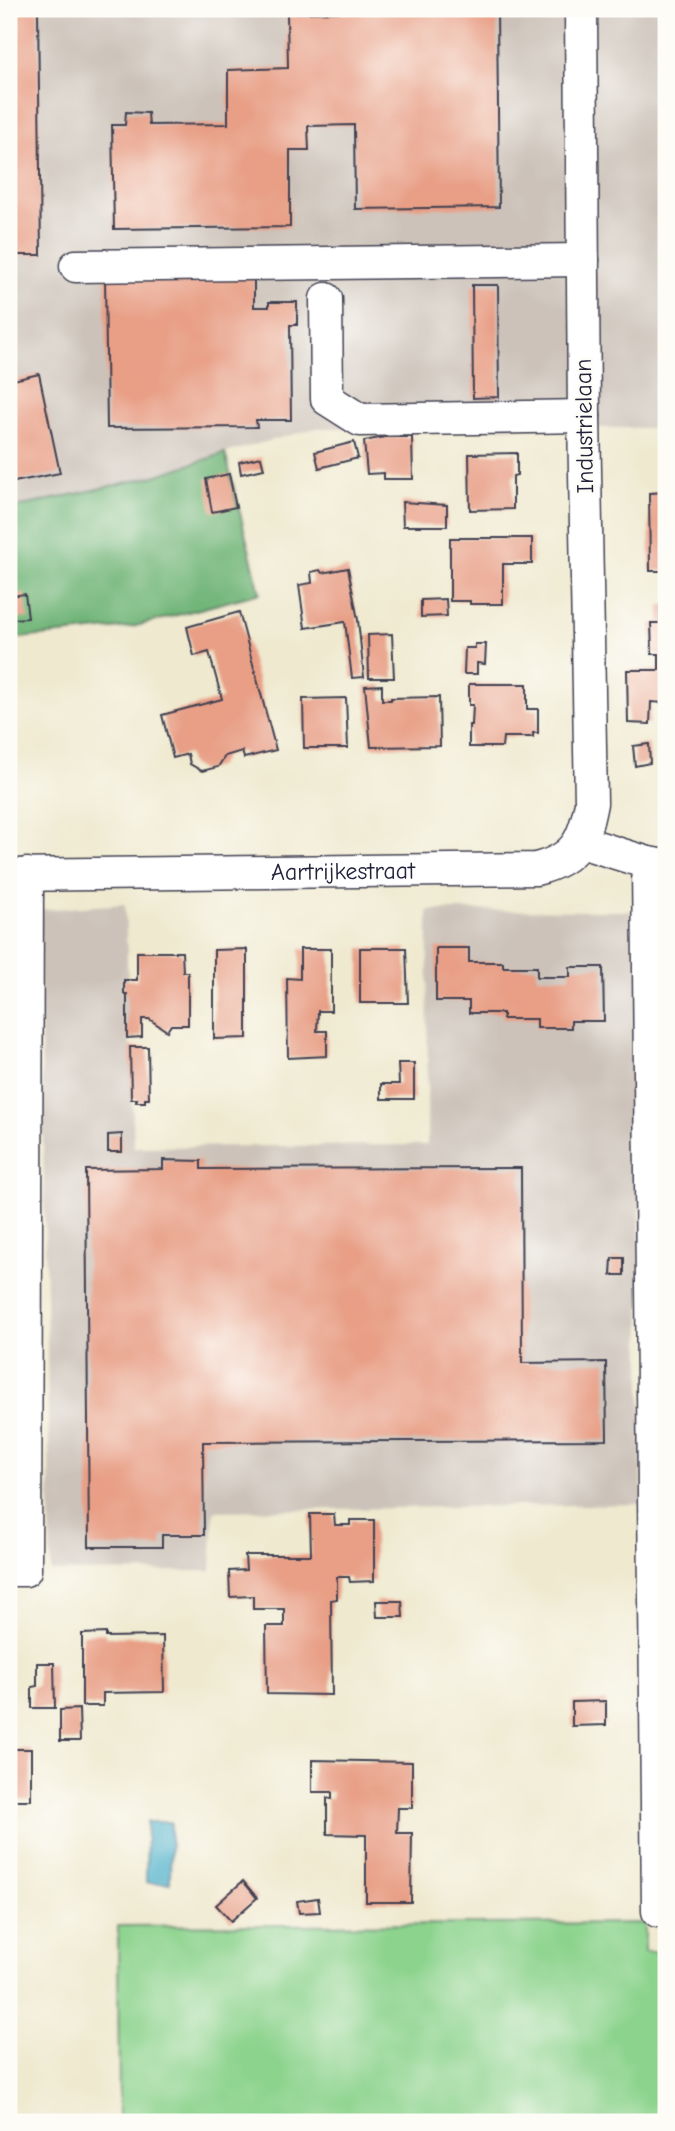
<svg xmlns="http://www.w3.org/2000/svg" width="675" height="2131" viewBox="0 0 675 2131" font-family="'Comic Neue',sans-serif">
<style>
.industrial{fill:#ccc2b9}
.green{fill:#8cd38d;stroke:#577a64;stroke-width:2}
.forest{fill:#71b578;stroke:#4a6c5a;stroke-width:2}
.water{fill:#4aafc9;stroke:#366882;stroke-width:2}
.building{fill:#e89f86}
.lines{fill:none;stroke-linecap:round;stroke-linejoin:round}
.minor-casing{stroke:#414051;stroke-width:35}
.minor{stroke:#fff;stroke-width:32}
.labels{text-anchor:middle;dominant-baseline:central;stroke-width:5;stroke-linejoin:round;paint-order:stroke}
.street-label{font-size:24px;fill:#22223b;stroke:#fdfcf7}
</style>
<rect width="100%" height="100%" fill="#fdfcf7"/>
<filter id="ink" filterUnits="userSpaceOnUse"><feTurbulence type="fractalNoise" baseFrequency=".0143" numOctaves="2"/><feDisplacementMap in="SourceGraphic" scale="14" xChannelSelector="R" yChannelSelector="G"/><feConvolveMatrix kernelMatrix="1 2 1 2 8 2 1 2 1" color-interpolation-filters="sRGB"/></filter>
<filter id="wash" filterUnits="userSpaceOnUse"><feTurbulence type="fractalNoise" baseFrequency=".00686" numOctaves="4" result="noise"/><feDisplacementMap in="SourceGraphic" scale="28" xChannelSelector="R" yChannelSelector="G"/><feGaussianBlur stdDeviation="1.57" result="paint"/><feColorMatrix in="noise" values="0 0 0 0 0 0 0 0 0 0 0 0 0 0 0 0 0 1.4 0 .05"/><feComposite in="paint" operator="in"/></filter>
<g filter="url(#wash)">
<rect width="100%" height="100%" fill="#efe9cf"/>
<g class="industrial">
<path d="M 9,9 L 666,9 L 666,428 L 317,428 L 225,453 L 155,476 L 9,509 Z"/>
<path d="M 125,904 L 134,1147 L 427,1145 L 428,910 L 631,911 L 638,976 L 642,1504 L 214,1511 L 211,1571 L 51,1572 L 39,910 Z"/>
</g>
<path class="green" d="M 645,1923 L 645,1952 L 666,1952 L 666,2122 L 119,2122 L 118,1926 Z"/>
<path class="forest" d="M 225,453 L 260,593 L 132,627 L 9,639 L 9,509 L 155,476 Z"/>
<path class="water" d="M 147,1822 L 171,1822 L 170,1883 L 146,1883 Z"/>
<g id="blocks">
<g class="building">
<path d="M 9,9 L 38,9 L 41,255 L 9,255 Z"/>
<path d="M 497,9 L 499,207 L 355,209 L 354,125 L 308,126 L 309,150 L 290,150 L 290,227 L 114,229 L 112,125 L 125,125 L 126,112 L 148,113 L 149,125 L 228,124 L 228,70 L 288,68 L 287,13 Z"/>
<path d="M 254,274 L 254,307 L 269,307 L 269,302 L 297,302 L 297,325 L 290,325 L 291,420 L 256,420 L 257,427 L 107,428 L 105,276 Z"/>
<path d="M 472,285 L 498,285 L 499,397 L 473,398 Z"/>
<path d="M 39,374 L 60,473 L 9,483 L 9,381 Z"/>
<path d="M 385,437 L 412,437 L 413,479 L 384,479 L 384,473 L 367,474 L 364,441 Z"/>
<path d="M 354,442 L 358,458 L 319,468 L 315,452 Z"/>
<path d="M 517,453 L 517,475 L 513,476 L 513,509 L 470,510 L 469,454 Z"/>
<path d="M 261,457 L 264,469 L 241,474 L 239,462 Z"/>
<path d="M 229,474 L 236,507 L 212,512 L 206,479 Z"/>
<path d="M 666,492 L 666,571 L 650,571 L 649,493 Z"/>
<path d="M 402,502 L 447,505 L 447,526 L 403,526 Z"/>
<path d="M 450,538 L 532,538 L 532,564 L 503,564 L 503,604 L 470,604 L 470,601 L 450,601 Z"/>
<path d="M 348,568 L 358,620 L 364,677 L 352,678 L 345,622 L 305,628 L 299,585 L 312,583 L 311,572 L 320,570 L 322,573 Z"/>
<path d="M 25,594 L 28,618 L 11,619 L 9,596 Z"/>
<path d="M 446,599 L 447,616 L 421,617 L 421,600 Z"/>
<path d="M 660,605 L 666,605 L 666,703 L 651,702 L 650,724 L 628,723 L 627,670 L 659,670 L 659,654 L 652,654 L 651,623 L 660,623 Z"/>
<path d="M 239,612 L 276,750 L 244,758 L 242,751 L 225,756 L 218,767 L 202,771 L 190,764 L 188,754 L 173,758 L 162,715 L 222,699 L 209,652 L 194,656 L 187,627 Z"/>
<path d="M 392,634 L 394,678 L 369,678 L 368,635 Z"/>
<path d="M 475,644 L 486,644 L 485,664 L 477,663 L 477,674 L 464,674 L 465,648 L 475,648 Z"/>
<path d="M 469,684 L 527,684 L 527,709 L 538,709 L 538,733 L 533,733 L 533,737 L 503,737 L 502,747 L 469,747 L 469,725 L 472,725 L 473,705 L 469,705 Z"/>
<path d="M 382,685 L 382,700 L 391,700 L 391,698 L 439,697 L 440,746 L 371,747 L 365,686 Z"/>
<path d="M 346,698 L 348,748 L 304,748 L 303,699 Z"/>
<path d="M 649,744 L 650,763 L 635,766 L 633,746 Z"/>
<path d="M 360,948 L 406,948 L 408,1003 L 360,1003 Z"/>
<path d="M 436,948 L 469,948 L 469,962 L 503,962 L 503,967 L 537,967 L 537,977 L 570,977 L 570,967 L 603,967 L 604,1021 L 571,1021 L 571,1028 L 537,1028 L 537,1019 L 503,1019 L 503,1013 L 469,1013 L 469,1001 L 436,1001 Z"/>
<path d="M 247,949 L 247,1038 L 214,1039 L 214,950 Z"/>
<path d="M 300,949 L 331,949 L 331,1011 L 318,1011 L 317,1031 L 327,1031 L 327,1056 L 288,1058 L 287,978 L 300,979 Z"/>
<path d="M 137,952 L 182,952 L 183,972 L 188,972 L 188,1025 L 171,1025 L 167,1031 L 149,1019 L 142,1019 L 142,1037 L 127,1038 L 127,994 L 124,994 L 124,980 L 137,980 Z"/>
<path d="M 130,1047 L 148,1047 L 149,1099 L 145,1099 L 145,1102 L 136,1102 L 137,1099 L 131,1099 Z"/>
<path d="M 398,1063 L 414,1063 L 414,1099 L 381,1099 L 381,1084 L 399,1084 Z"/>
<path d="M 122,1134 L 122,1152 L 108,1152 L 108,1135 Z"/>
<path d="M 163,1160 L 201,1161 L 201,1169 L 521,1168 L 522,1363 L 606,1362 L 607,1440 L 203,1442 L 204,1535 L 162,1535 L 162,1547 L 89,1547 L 86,1170 L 163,1169 Z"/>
<path d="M 612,1258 L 624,1258 L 624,1275 L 611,1275 Z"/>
<path d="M 310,1514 L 334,1514 L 335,1525 L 350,1525 L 350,1520 L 374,1520 L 374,1581 L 350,1582 L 349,1577 L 337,1577 L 337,1599 L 331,1600 L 332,1695 L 267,1694 L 266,1626 L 284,1626 L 284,1609 L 253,1609 L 253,1596 L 230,1597 L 229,1571 L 246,1570 L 245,1555 L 311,1555 Z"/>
<path d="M 376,1601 L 402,1601 L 403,1617 L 377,1617 Z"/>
<path d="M 106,1633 L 106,1637 L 163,1636 L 164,1692 L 103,1693 L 103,1706 L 82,1706 L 82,1634 Z"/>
<path d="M 37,1663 L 54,1663 L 55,1708 L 32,1708 L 32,1687 L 37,1686 Z"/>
<path d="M 606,1701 L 606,1725 L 572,1726 L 572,1702 Z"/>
<path d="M 79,1709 L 80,1741 L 60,1741 L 60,1710 Z"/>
<rect x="9" y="1749" width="22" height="51"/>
<path d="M 312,1760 L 412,1762 L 412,1808 L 398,1808 L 397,1833 L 412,1833 L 411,1902 L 366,1902 L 366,1835 L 327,1834 L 327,1798 L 332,1799 L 332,1792 L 312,1792 Z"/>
<path d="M 243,1881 L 257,1898 L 231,1921 L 216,1905 Z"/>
<path d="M 318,1898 L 320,1912 L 299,1913 L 297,1901 Z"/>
</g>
</g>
</g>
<g filter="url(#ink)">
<use href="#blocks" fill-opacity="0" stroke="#414051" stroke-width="2"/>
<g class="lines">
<g class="minor-casing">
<g id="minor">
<path d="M 76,266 L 583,260"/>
<path d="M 326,299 L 327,399 L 360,420 L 584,416"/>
<path d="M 581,842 L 648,863 L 666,866"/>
<path d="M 648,863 L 658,1911"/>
<path id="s1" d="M 9,875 L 536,869 C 576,859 584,840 591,803 L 584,416 L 581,9"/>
<path d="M 9,1570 L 25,1570 L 27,874"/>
</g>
</g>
<use href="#minor" class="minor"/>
</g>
</g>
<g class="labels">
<g class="street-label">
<text transform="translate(584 426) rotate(-91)">Industrielaan</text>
<text stroke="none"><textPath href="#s1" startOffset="334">Aartrijkestraat</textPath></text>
</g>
</g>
<rect width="675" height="2131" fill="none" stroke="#fdfcf7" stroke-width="35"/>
</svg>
